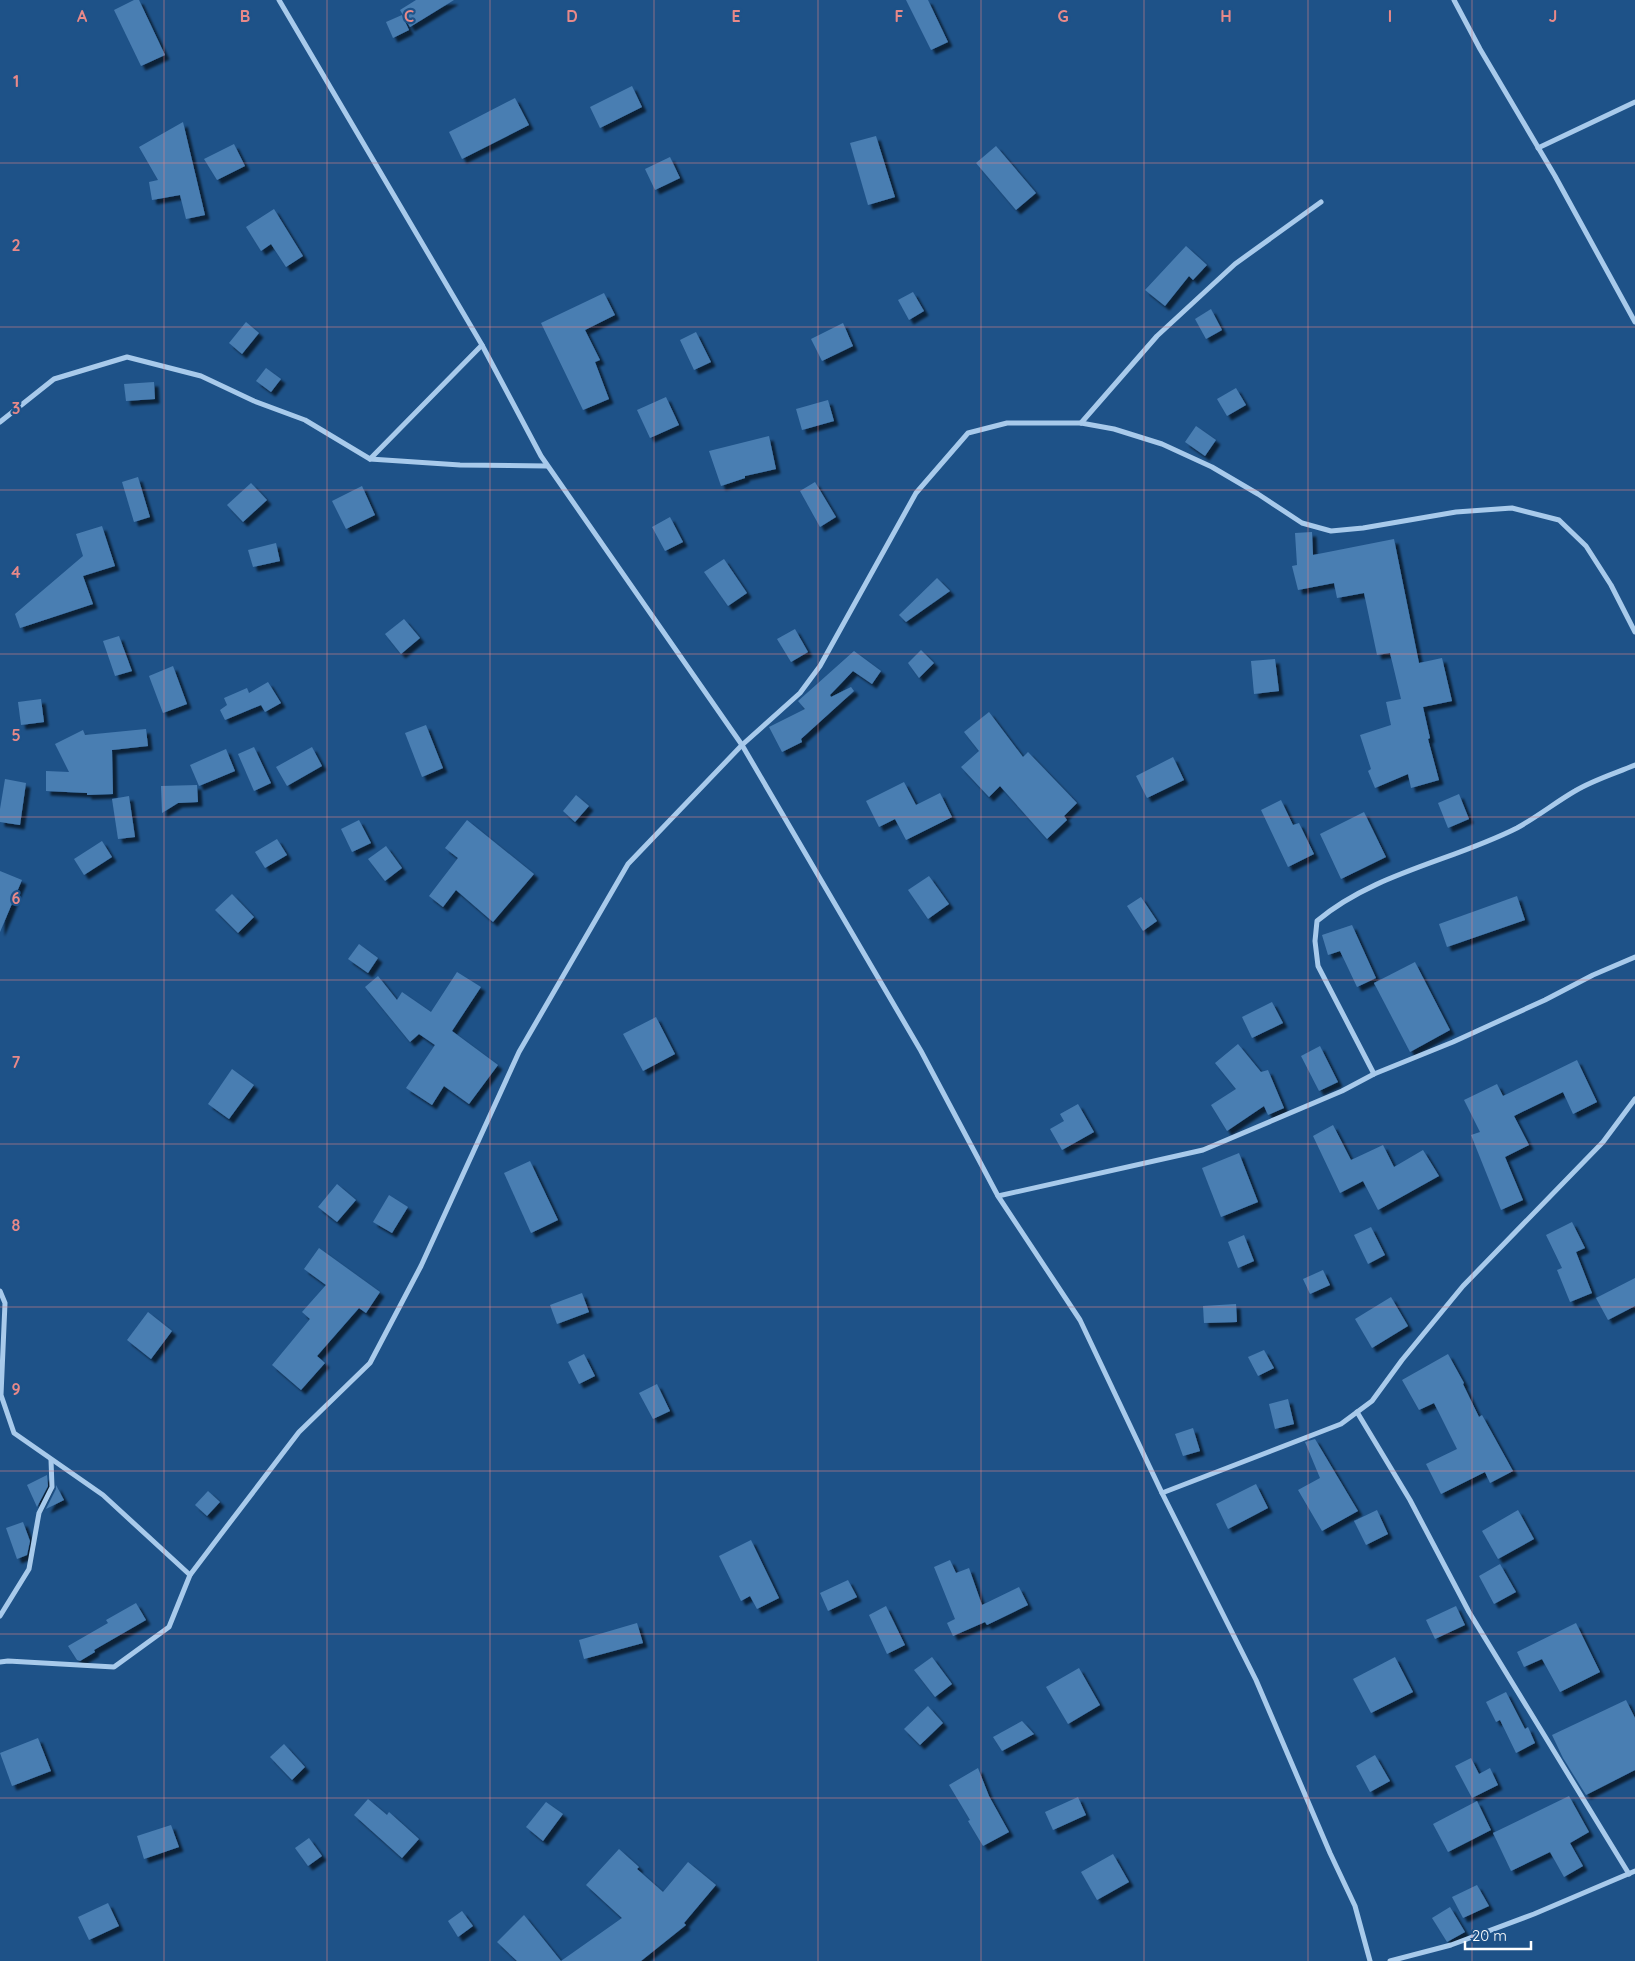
<svg xmlns="http://www.w3.org/2000/svg" width="1635" height="1961" viewBox="0 0 1635 1961" font-family="Quicksand,sans-serif">
<style>
.building{fill:#4a7eb2;filter:url(#shadow)}
.lines{fill:none;stroke-linecap:round;stroke-linejoin:round}
.minor{stroke:#a8caeb;stroke-width:5}
.grid{fill:none;stroke:#e88989;stroke-width:1;stroke-opacity:0.55}
.grid-label{font-size:16px;text-anchor:middle;font-weight:bold;fill:#e88989;stroke:#1e5288;stroke-width:4.5;stroke-linejoin:round;paint-order:stroke}
</style>
<defs>
<filter id="shadow"><feDropShadow dx="4.5" dy="4.5" stdDeviation="1" flood-color="#0009"/></filter>
</defs>
<rect width="100%" height="100%" fill="#1e5288"/>
<g class="building">
<path d="M 134,0 L 139,0 L 165,55 L 141,66 L 114,10 Z"/>
<path d="M 416,0 L 454,0 L 410,27 L 400,10 Z"/>
<path d="M 906,0 L 928,0 L 948,42 L 931,50 Z"/>
<path d="M 402,15 L 409,30 L 393,38 L 386,22 Z"/>
<path d="M 632,86 L 642,107 L 600,128 L 590,107 Z"/>
<path d="M 515,98 L 529,125 L 462,159 L 449,132 Z"/>
<path d="M 183,122 L 205,215 L 186,219 L 180,195 L 152,200 L 149,182 L 158,180 L 139,147 Z"/>
<path d="M 876,136 L 895,197 L 868,205 L 850,143 Z"/>
<path d="M 234,144 L 245,166 L 217,180 L 204,159 Z"/>
<path d="M 996,146 L 1036,193 L 1016,210 L 976,163 Z"/>
<path d="M 670,157 L 680,178 L 655,190 L 645,169 Z"/>
<path d="M 274,209 L 303,256 L 286,267 L 271,244 L 261,251 L 246,227 Z"/>
<path d="M 1186,246 L 1207,265 L 1193,280 L 1189,276 L 1165,306 L 1145,290 Z"/>
<path d="M 913,292 L 924,311 L 909,320 L 898,300 Z"/>
<path d="M 604,293 L 615,315 L 585,330 L 600,360 L 595,362 L 609,399 L 583,410 L 541,323 Z"/>
<path d="M 1211,309 L 1222,330 L 1206,339 L 1195,319 Z"/>
<path d="M 246,322 L 259,333 L 242,354 L 229,343 Z"/>
<path d="M 843,323 L 853,346 L 822,361 L 811,339 Z"/>
<path d="M 696,332 L 711,362 L 694,370 L 680,340 Z"/>
<path d="M 266,368 L 281,379 L 271,392 L 256,381 Z"/>
<path d="M 154,382 L 155,399 L 126,401 L 124,384 Z"/>
<path d="M 1236,388 L 1246,405 L 1227,416 L 1217,399 Z"/>
<path d="M 666,397 L 679,425 L 650,438 L 637,410 Z"/>
<path d="M 828,400 L 834,421 L 802,430 L 796,409 Z"/>
<path d="M 1196,426 L 1216,440 L 1205,456 L 1185,442 Z"/>
<path d="M 769,436 L 776,469 L 745,476 L 745,478 L 721,486 L 709,451 Z"/>
<path d="M 138,477 L 150,517 L 134,522 L 122,482 Z"/>
<path d="M 815,482 L 836,517 L 820,527 L 800,491 Z"/>
<path d="M 251,483 L 267,500 L 243,522 L 227,505 Z"/>
<path d="M 362,486 L 375,515 L 346,529 L 332,501 Z"/>
<path d="M 670,517 L 683,542 L 665,551 L 652,527 Z"/>
<path d="M 102,526 L 115,566 L 83,576 L 93,604 L 20,628 L 15,614 L 83,556 L 76,534 Z"/>
<path d="M 1312,532 L 1313,555 L 1394,539 L 1419,663 L 1442,658 L 1452,701 L 1423,707 L 1430,738 L 1428,739 L 1439,780 L 1411,788 L 1408,774 L 1375,788 L 1368,771 L 1371,769 L 1360,735 L 1391,725 L 1386,702 L 1401,699 L 1390,653 L 1377,655 L 1364,593 L 1337,598 L 1334,583 L 1298,590 L 1292,566 L 1297,565 L 1295,533 Z"/>
<path d="M 276,543 L 280,561 L 253,567 L 248,550 Z"/>
<path d="M 724,559 L 747,593 L 728,606 L 704,572 Z"/>
<path d="M 937,578 L 950,591 L 906,622 L 899,615 Z"/>
<path d="M 404,619 L 420,638 L 401,654 L 385,634 Z"/>
<path d="M 795,629 L 808,652 L 791,662 L 777,639 Z"/>
<path d="M 119,636 L 132,671 L 115,676 L 103,641 Z"/>
<path d="M 921,650 L 934,663 L 919,678 L 908,663 Z"/>
<path d="M 854,651 L 881,671 L 872,684 L 853,671 L 830,695 L 831,697 L 851,687 L 854,691 L 801,739 L 802,742 L 782,752 L 769,727 L 805,709 L 798,701 Z"/>
<path d="M 1275,659 L 1279,691 L 1254,694 L 1251,661 Z"/>
<path d="M 173,666 L 187,704 L 163,713 L 149,676 Z"/>
<path d="M 268,682 L 281,703 L 265,712 L 261,705 L 225,720 L 220,710 L 227,705 L 224,698 L 247,688 L 249,693 Z"/>
<path d="M 41,699 L 44,722 L 21,725 L 18,702 Z"/>
<path d="M 989,712 L 1023,757 L 1028,752 L 1077,803 L 1064,816 L 1067,820 L 1047,839 L 1000,786 L 989,797 L 961,767 L 979,751 L 964,732 Z"/>
<path d="M 426,725 L 443,768 L 422,777 L 405,733 Z"/>
<path d="M 146,729 L 148,746 L 112,750 L 113,794 L 87,795 L 87,793 L 46,791 L 46,771 L 69,772 L 55,744 L 83,730 L 85,735 Z"/>
<path d="M 254,747 L 271,783 L 254,791 L 238,754 Z"/>
<path d="M 312,747 L 322,766 L 287,786 L 276,767 Z"/>
<path d="M 226,749 L 235,771 L 199,786 L 190,765 Z"/>
<path d="M 1173,757 L 1184,780 L 1147,798 L 1136,776 Z"/>
<path d="M 5,779 L 26,783 L 20,825 L 0,822 L 0,809 Z"/>
<path d="M 904,782 L 916,805 L 940,793 L 952,817 L 906,840 L 895,819 L 879,827 L 866,801 Z"/>
<path d="M 197,785 L 198,802 L 178,803 L 162,813 L 161,786 Z"/>
<path d="M 1459,794 L 1469,819 L 1448,828 L 1438,803 Z"/>
<path d="M 576,795 L 589,806 L 575,822 L 563,811 Z"/>
<path d="M 129,796 L 135,837 L 118,839 L 112,799 Z"/>
<path d="M 1281,800 L 1293,825 L 1299,823 L 1314,854 L 1288,867 L 1261,810 Z"/>
<path d="M 1364,812 L 1386,857 L 1341,879 L 1320,834 Z"/>
<path d="M 359,820 L 371,843 L 352,852 L 341,829 Z"/>
<path d="M 467,820 L 534,874 L 493,922 L 456,890 L 443,907 L 429,896 L 458,858 L 445,848 Z"/>
<path d="M 277,839 L 287,855 L 265,868 L 255,852 Z"/>
<path d="M 102,841 L 112,857 L 84,875 L 74,859 Z"/>
<path d="M 386,846 L 402,868 L 385,881 L 368,859 Z"/>
<path d="M 0,871 L 22,880 L 0,932 Z"/>
<path d="M 929,876 L 949,904 L 928,919 L 908,890 Z"/>
<path d="M 232,894 L 254,917 L 238,933 L 215,910 Z"/>
<path d="M 1517,896 L 1525,920 L 1447,947 L 1439,924 Z"/>
<path d="M 1141,897 L 1157,921 L 1143,931 L 1127,906 Z"/>
<path d="M 1352,925 L 1376,978 L 1357,987 L 1340,951 L 1328,955 L 1322,935 Z"/>
<path d="M 359,944 L 378,958 L 368,973 L 348,959 Z"/>
<path d="M 1415,962 L 1450,1030 L 1410,1052 L 1374,983 Z"/>
<path d="M 457,972 L 481,987 L 452,1031 L 498,1065 L 469,1104 L 444,1086 L 432,1105 L 406,1088 L 435,1045 L 419,1034 L 410,1042 L 365,987 L 378,976 L 397,1000 L 402,992 L 431,1012 Z"/>
<path d="M 1272,1002 L 1283,1023 L 1252,1038 L 1242,1017 Z"/>
<path d="M 656,1017 L 675,1054 L 643,1071 L 623,1034 Z"/>
<path d="M 1238,1044 L 1261,1072 L 1268,1070 L 1284,1108 L 1268,1115 L 1264,1106 L 1227,1131 L 1211,1105 L 1236,1089 L 1215,1063 Z"/>
<path d="M 1320,1046 L 1338,1082 L 1319,1091 L 1301,1056 Z"/>
<path d="M 1577,1060 L 1597,1102 L 1573,1114 L 1563,1092 L 1514,1116 L 1529,1145 L 1505,1157 L 1523,1200 L 1501,1210 L 1471,1135 L 1480,1132 L 1464,1100 L 1497,1084 L 1503,1096 Z"/>
<path d="M 232,1069 L 254,1085 L 229,1119 L 208,1104 Z"/>
<path d="M 1078,1104 L 1094,1132 L 1062,1150 L 1050,1129 L 1064,1121 L 1060,1114 Z"/>
<path d="M 1333,1125 L 1351,1160 L 1383,1145 L 1394,1167 L 1423,1150 L 1439,1176 L 1378,1210 L 1363,1181 L 1340,1193 L 1313,1136 Z"/>
<path d="M 1239,1153 L 1258,1202 L 1221,1217 L 1202,1168 Z"/>
<path d="M 530,1161 L 558,1220 L 531,1233 L 504,1173 Z"/>
<path d="M 337,1184 L 356,1200 L 337,1222 L 318,1207 Z"/>
<path d="M 389,1195 L 408,1207 L 392,1233 L 373,1222 Z"/>
<path d="M 1572,1222 L 1585,1248 L 1576,1252 L 1592,1293 L 1570,1302 L 1557,1270 L 1562,1268 L 1546,1235 Z"/>
<path d="M 1371,1227 L 1385,1255 L 1368,1264 L 1354,1235 Z"/>
<path d="M 1244,1235 L 1254,1261 L 1238,1268 L 1228,1242 Z"/>
<path d="M 319,1248 L 380,1292 L 366,1313 L 359,1308 L 317,1356 L 325,1363 L 301,1390 L 272,1365 L 310,1319 L 302,1312 L 326,1285 L 304,1269 Z"/>
<path d="M 1323,1270 L 1330,1285 L 1310,1294 L 1303,1279 Z"/>
<path d="M 1635,1278 L 1635,1306 L 1608,1320 L 1596,1298 Z"/>
<path d="M 582,1293 L 589,1312 L 557,1324 L 550,1305 Z"/>
<path d="M 1391,1297 L 1408,1326 L 1372,1348 L 1355,1319 Z"/>
<path d="M 1236,1304 L 1237,1322 L 1204,1323 L 1203,1306 Z"/>
<path d="M 148,1312 L 172,1331 L 151,1359 L 127,1340 Z"/>
<path d="M 1264,1350 L 1274,1368 L 1258,1376 L 1248,1357 Z"/>
<path d="M 584,1354 L 595,1376 L 579,1384 L 568,1362 Z"/>
<path d="M 1448,1354 L 1464,1383 L 1463,1384 L 1479,1417 L 1482,1415 L 1513,1471 L 1490,1483 L 1485,1472 L 1441,1494 L 1426,1464 L 1457,1449 L 1434,1403 L 1419,1410 L 1402,1380 Z"/>
<path d="M 657,1384 L 670,1411 L 653,1419 L 639,1393 Z"/>
<path d="M 1288,1399 L 1294,1424 L 1275,1429 L 1269,1404 Z"/>
<path d="M 1193,1428 L 1200,1451 L 1183,1456 L 1175,1434 Z"/>
<path d="M 1315,1439 L 1358,1511 L 1322,1531 L 1298,1490 L 1320,1478 L 1305,1442 Z"/>
<path d="M 47,1475 L 48,1486 L 37,1507 L 27,1485 Z"/>
<path d="M 1256,1484 L 1268,1508 L 1228,1529 L 1216,1504 Z"/>
<path d="M 56,1485 L 64,1500 L 46,1509 L 56,1489 Z"/>
<path d="M 208,1491 L 220,1502 L 207,1516 L 195,1505 Z"/>
<path d="M 1377,1510 L 1388,1534 L 1366,1545 L 1354,1521 Z"/>
<path d="M 1518,1510 L 1534,1539 L 1498,1559 L 1482,1531 Z"/>
<path d="M 23,1522 L 30,1541 L 27,1555 L 17,1559 L 6,1528 Z"/>
<path d="M 751,1540 L 779,1598 L 757,1609 L 750,1596 L 741,1601 L 719,1556 Z"/>
<path d="M 950,1560 L 956,1573 L 969,1568 L 982,1605 L 1019,1587 L 1028,1605 L 987,1625 L 985,1622 L 953,1636 L 947,1623 L 955,1619 L 934,1567 Z"/>
<path d="M 1500,1564 L 1516,1592 L 1494,1604 L 1479,1576 Z"/>
<path d="M 848,1580 L 857,1597 L 828,1611 L 820,1593 Z"/>
<path d="M 136,1603 L 146,1620 L 94,1650 L 95,1652 L 80,1661 L 77,1660 L 68,1646 L 108,1623 L 106,1620 Z"/>
<path d="M 886,1606 L 905,1645 L 887,1654 L 869,1615 Z"/>
<path d="M 1456,1606 L 1465,1625 L 1435,1639 L 1426,1620 Z"/>
<path d="M 637,1623 L 643,1643 L 584,1659 L 579,1640 Z"/>
<path d="M 1576,1623 L 1600,1672 L 1560,1692 L 1542,1659 L 1524,1667 L 1517,1652 Z"/>
<path d="M 932,1657 L 952,1684 L 935,1697 L 914,1670 Z"/>
<path d="M 1395,1657 L 1413,1692 L 1371,1713 L 1353,1679 Z"/>
<path d="M 1079,1668 L 1100,1705 L 1068,1724 L 1046,1687 Z"/>
<path d="M 1506,1692 L 1525,1729 L 1528,1727 L 1535,1743 L 1516,1753 L 1500,1720 L 1496,1722 L 1486,1702 Z"/>
<path d="M 1626,1700 L 1635,1718 L 1635,1770 L 1586,1795 L 1563,1758 L 1552,1735 Z"/>
<path d="M 928,1706 L 943,1723 L 920,1745 L 904,1729 Z"/>
<path d="M 1022,1721 L 1034,1734 L 1002,1751 L 993,1737 Z"/>
<path d="M 38,1738 L 51,1771 L 12,1786 L 0,1753 Z"/>
<path d="M 284,1744 L 305,1767 L 292,1780 L 270,1757 Z"/>
<path d="M 1375,1755 L 1390,1781 L 1370,1792 L 1356,1766 Z"/>
<path d="M 1471,1758 L 1479,1774 L 1490,1768 L 1498,1785 L 1472,1798 L 1455,1766 Z"/>
<path d="M 978,1768 L 989,1796 L 1009,1832 L 983,1846 L 968,1821 L 970,1820 L 949,1785 Z"/>
<path d="M 1569,1796 L 1589,1832 L 1570,1843 L 1583,1866 L 1564,1877 L 1550,1852 L 1511,1871 L 1493,1833 Z"/>
<path d="M 1078,1797 L 1086,1815 L 1053,1830 L 1045,1812 Z"/>
<path d="M 368,1799 L 387,1815 L 389,1812 L 419,1839 L 402,1858 L 354,1815 Z"/>
<path d="M 1477,1801 L 1491,1830 L 1448,1852 L 1433,1824 Z"/>
<path d="M 546,1802 L 563,1814 L 543,1841 L 526,1827 Z"/>
<path d="M 171,1825 L 179,1847 L 144,1859 L 137,1836 Z"/>
<path d="M 309,1838 L 322,1856 L 308,1866 L 295,1848 Z"/>
<path d="M 619,1849 L 639,1867 L 637,1869 L 663,1892 L 688,1862 L 716,1885 L 684,1923 L 686,1925 L 641,1961 L 517,1961 L 497,1942 L 524,1915 L 561,1961 L 622,1918 L 586,1885 Z"/>
<path d="M 1113,1854 L 1129,1882 L 1097,1900 L 1081,1872 Z"/>
<path d="M 1477,1885 L 1489,1906 L 1463,1918 L 1452,1897 Z"/>
<path d="M 108,1903 L 119,1926 L 89,1940 L 78,1917 Z"/>
<path d="M 1450,1907 L 1465,1932 L 1447,1942 L 1432,1918 Z"/>
<path d="M 462,1911 L 473,1926 L 458,1937 L 448,1921 Z"/>
</g>
<g class="lines">
<g class="minor">
<path d="M 279,0 L 482,345 L 541,456 L 742,745 L 921,1051 L 998,1196 L 1080,1320 L 1162,1493 L 1256,1680 L 1330,1853 L 1355,1906 L 1370,1961"/>
<path d="M 1454,0 L 1480,49 L 1555,176 L 1635,322"/>
<path d="M 1538,148 L 1635,102"/>
<path d="M 0,422 L 54,379 L 127,357 L 201,376 L 254,401 L 305,420 L 370,459 L 460,465 L 547,466"/>
<path d="M 1081,423 L 1157,336 L 1235,264 L 1321,202"/>
<path d="M 370,459 L 482,345"/>
<path d="M 1374,1074 L 1318,966 L 1315,941 L 1317,921 C 1374,873 1452,861 1517,828 C 1537,817 1556,802 1575,791 C 1593,780 1616,773 1635,765"/>
<path d="M 998,1196 L 1203,1150 L 1342,1091 L 1374,1074 L 1453,1042 L 1545,1000 L 1593,975 L 1635,957"/>
<path d="M 0,1291 L 5,1303 L 1,1395 L 14,1433 L 103,1495 L 190,1575"/>
<path d="M 1357,1412 L 1410,1500 L 1469,1612 L 1629,1874"/>
<path d="M 1162,1493 L 1341,1424 L 1372,1401 L 1402,1360 L 1463,1286 L 1603,1142 L 1635,1099"/>
<path d="M 0,1616 L 29,1569 L 39,1513 L 52,1487 L 51,1460"/>
<path d="M 0,1662 L 8,1661 L 114,1667 L 169,1627 L 190,1575 L 215,1542 L 299,1432 L 370,1363 L 421,1266 L 519,1052 L 628,864 L 742,745 L 800,693 L 820,666 L 916,493 L 968,433 L 1007,423 L 1081,423 L 1114,429 L 1162,444 L 1212,467 L 1258,494 L 1302,523 L 1331,531 L 1363,528 L 1456,512 L 1512,508 L 1559,520 L 1586,546 L 1611,585 L 1635,632"/>
<path d="M 1390,1961 L 1451,1945 L 1534,1914 L 1635,1871"/>
</g>
</g>
<path class="grid" d="M 164,0 L 164,1961M 327,0 L 327,1961M 490,0 L 490,1961M 654,0 L 654,1961M 818,0 L 818,1961M 981,0 L 981,1961M 1144,0 L 1144,1961M 1308,0 L 1308,1961M 1472,0 L 1472,1961M 0,163 L 1635,163M 0,327 L 1635,327M 0,490 L 1635,490M 0,654 L 1635,654M 0,817 L 1635,817M 0,980 L 1635,980M 0,1144 L 1635,1144M 0,1307 L 1635,1307M 0,1471 L 1635,1471M 0,1634 L 1635,1634M 0,1798 L 1635,1798"/>
<g class="grid-label">
<text x="82" y="22">A</text>
<text x="245" y="22">B</text>
<text x="409" y="22">C</text>
<text x="572" y="22">D</text>
<text x="736" y="22">E</text>
<text x="899" y="22">F</text>
<text x="1063" y="22">G</text>
<text x="1226" y="22">H</text>
<text x="1390" y="22">I</text>
<text x="1553" y="22">J</text>
<text x="16" y="87">1</text>
<text x="16" y="251">2</text>
<text x="16" y="414">3</text>
<text x="16" y="578">4</text>
<text x="16" y="741">5</text>
<text x="16" y="904">6</text>
<text x="16" y="1068">7</text>
<text x="16" y="1231">8</text>
<text x="16" y="1395">9</text>
</g>
<path d="M1465 1941v8h66v-8" fill="none" stroke="#ffffff" stroke-width="2.5"/>
<text x="1472" y="1941" font-size="15" fill="#ffffff" stroke="#1e5288" stroke-width="4" paint-order="stroke">20 m</text>
</svg>
